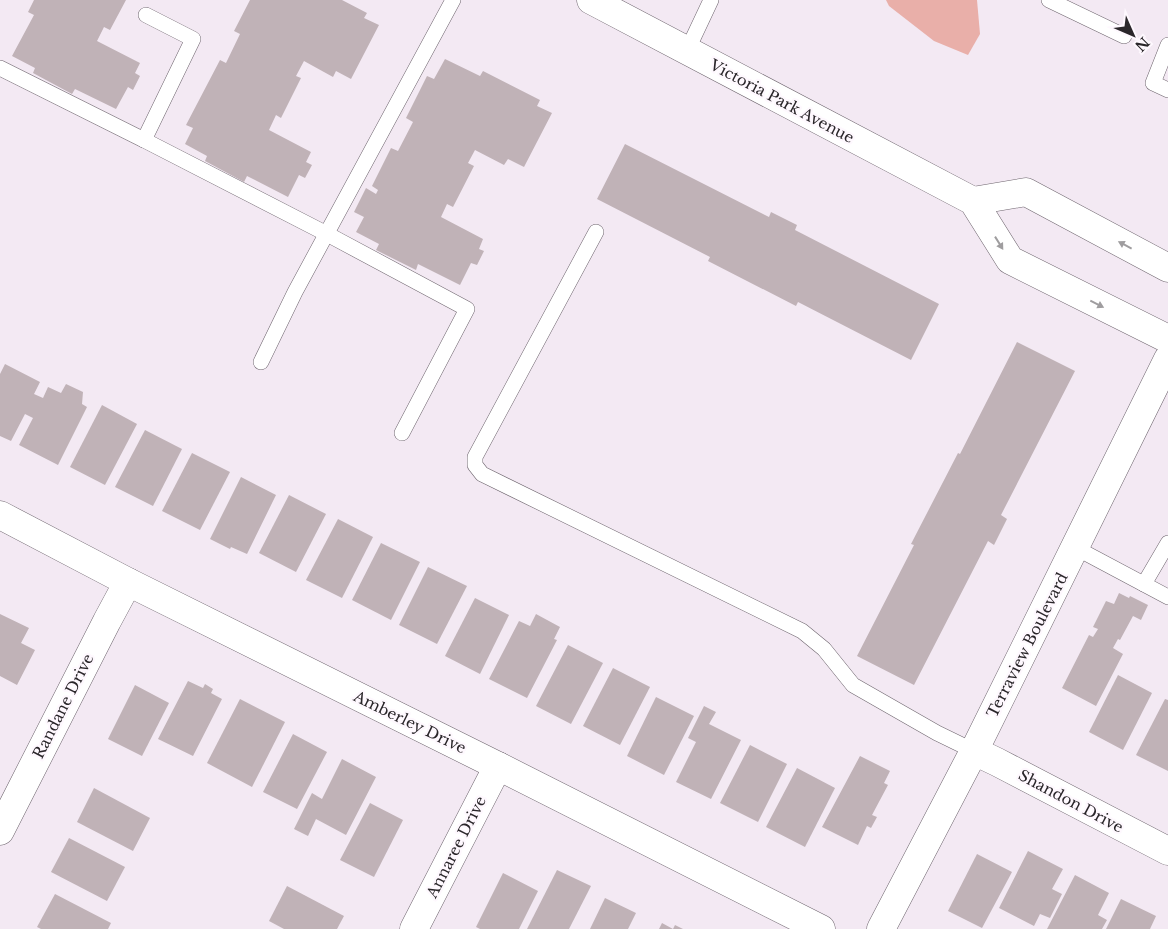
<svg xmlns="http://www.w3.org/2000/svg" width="1168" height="929" viewBox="0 0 1168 929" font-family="'Libre Baskerville',serif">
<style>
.green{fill:#e9afa9}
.building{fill:#c0b2b7}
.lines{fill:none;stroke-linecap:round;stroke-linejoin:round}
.service-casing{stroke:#6d646d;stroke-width:16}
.minor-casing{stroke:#6d646d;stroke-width:29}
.secondary-casing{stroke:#6d646d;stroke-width:29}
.service{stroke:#fff;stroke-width:15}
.minor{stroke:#fff;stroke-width:28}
.secondary{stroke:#fff;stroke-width:28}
.oneway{fill:#9f9d9f}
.labels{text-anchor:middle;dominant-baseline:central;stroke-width:4.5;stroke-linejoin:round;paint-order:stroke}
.street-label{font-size:15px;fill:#2a262a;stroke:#fef8fe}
</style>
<rect width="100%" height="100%" fill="#f3e9f3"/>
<path class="green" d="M 886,0 L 977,0 L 980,34 L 968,55 L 934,41 L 889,6 Z"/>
<g class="building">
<path d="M 34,0 L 126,0 L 110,30 L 104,27 L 97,41 L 140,63 L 135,73 L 140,76 L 133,90 L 128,87 L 116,109 L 75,89 L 72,94 L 33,73 L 35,68 L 12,56 L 34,15 L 28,12 Z"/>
<path d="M 250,0 L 342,0 L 367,13 L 364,18 L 379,25 L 351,79 L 336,71 L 333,77 L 304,61 L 296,76 L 301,78 L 281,118 L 276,115 L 269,130 L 311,152 L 306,162 L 312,165 L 305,178 L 299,175 L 288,197 L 247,176 L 244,182 L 205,161 L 207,156 L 185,144 L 193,128 L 186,125 L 220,60 L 226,63 L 240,34 L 234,31 Z"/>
<path d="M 445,59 L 480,76 L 483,71 L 540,100 L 537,106 L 552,113 L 524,167 L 508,159 L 504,165 L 475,150 L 468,163 L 474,166 L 453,207 L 447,204 L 441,217 L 483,239 L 479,249 L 484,251 L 477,265 L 471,263 L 460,285 L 418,264 L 416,270 L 376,250 L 379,244 L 356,232 L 364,217 L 354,212 L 366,188 L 376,194 L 378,190 L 372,186 L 391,148 L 398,151 L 413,122 L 406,118 L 427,76 L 434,79 Z"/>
<path d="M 625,144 L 769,217 L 771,212 L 797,225 L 795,230 L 939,304 L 911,360 L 798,302 L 796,306 L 708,261 L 710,257 L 597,199 Z"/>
<path d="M 1017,342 L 1075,371 L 1001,515 L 1007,519 L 994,545 L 988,541 L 914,685 L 857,656 L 914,545 L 911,544 L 958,453 L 960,454 Z"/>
<path d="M 5,364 L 40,382 L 34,394 L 43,398 L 48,387 L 61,393 L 66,384 L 83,392 L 82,404 L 87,407 L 58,465 L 19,445 L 33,418 L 25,414 L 11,441 L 0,436 L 0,374 Z"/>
<path d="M 102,405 L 137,424 L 105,485 L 70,467 Z"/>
<path d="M 145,430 L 182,449 L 153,506 L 115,487 Z"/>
<path d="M 192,453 L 230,472 L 200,530 L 162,511 Z"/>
<path d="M 241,477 L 276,495 L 247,554 L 231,547 L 230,549 L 210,539 Z"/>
<path d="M 289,495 L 326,514 L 296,572 L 259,553 Z"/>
<path d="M 338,519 L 373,537 L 342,598 L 306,580 Z"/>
<path d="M 381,543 L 420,562 L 391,620 L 352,600 Z"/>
<path d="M 428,567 L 467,586 L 437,644 L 399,625 Z"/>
<path d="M 1119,593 L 1129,598 L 1130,596 L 1148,605 L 1141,620 L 1133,616 L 1120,640 L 1118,639 L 1113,648 L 1123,654 L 1096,706 L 1062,688 L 1089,635 L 1093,637 L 1098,629 L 1093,627 L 1106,601 L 1114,604 Z"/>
<path d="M 475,598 L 509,615 L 480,674 L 445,656 Z"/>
<path d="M 0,614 L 29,628 L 21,643 L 35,650 L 17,685 L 0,676 Z"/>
<path d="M 536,614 L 560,627 L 554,639 L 557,640 L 527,698 L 489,679 L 519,621 L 530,626 Z"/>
<path d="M 568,645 L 603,663 L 571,724 L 536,706 Z"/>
<path d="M 613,668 L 650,687 L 620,745 L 583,726 Z"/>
<path d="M 1118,675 L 1152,693 L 1123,750 L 1089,732 Z"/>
<path d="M 188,681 L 203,688 L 205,684 L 213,689 L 211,693 L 222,699 L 193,756 L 158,739 Z"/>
<path d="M 135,685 L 169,703 L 142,756 L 108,739 Z"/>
<path d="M 656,697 L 694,716 L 664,775 L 627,756 Z"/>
<path d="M 240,699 L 285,722 L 252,787 L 207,763 Z"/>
<path d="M 1165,699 L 1168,700 L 1168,771 L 1136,755 Z"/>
<path d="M 704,706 L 716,712 L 709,724 L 741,740 L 711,799 L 676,782 L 696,742 L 688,738 Z"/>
<path d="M 293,734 L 327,752 L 297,809 L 263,792 Z"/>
<path d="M 750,745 L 787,764 L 758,822 L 720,803 Z"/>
<path d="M 860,756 L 890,771 L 884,783 L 888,785 L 872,815 L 877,817 L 871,828 L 867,826 L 858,845 L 822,827 Z"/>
<path d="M 342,759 L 376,777 L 346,835 L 316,819 L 308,836 L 294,829 L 312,793 L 322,799 Z"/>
<path d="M 797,768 L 835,788 L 805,847 L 766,827 Z"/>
<path d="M 94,788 L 150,818 L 133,851 L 77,822 Z"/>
<path d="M 370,803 L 403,820 L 374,877 L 340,860 Z"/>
<path d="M 69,838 L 125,867 L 107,901 L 51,872 Z"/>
<path d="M 1028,851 L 1063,869 L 1052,889 L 1062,894 L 1050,918 L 1040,914 L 1034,926 L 999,908 Z"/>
<path d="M 977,854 L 1012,872 L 982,928 L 948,911 Z"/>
<path d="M 557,870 L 591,886 L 569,929 L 527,929 Z"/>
<path d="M 503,873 L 538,891 L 519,929 L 480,929 L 476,927 Z"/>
<path d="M 1075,875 L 1109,893 L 1098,915 L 1107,920 L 1102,929 L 1047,929 Z"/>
<path d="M 287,886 L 344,916 L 337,929 L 284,929 L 269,921 Z"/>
<path d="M 55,894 L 111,923 L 108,929 L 41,929 L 37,927 Z"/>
<path d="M 605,898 L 636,913 L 628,929 L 590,929 Z"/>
<path d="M 1121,899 L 1156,916 L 1150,929 L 1106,929 Z"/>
<path d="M 662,923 L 673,929 L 675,925 L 683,929 L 659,929 Z"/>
</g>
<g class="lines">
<g class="service-casing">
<g id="service">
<path d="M 1049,0 L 1124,36"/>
<path d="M 146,15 L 193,39 L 144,140 L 327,234 L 467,309 L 402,433"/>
<path d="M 1168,45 L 1153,83 L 1168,90"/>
<path d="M 687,51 L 711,0"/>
<path d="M 0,68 L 144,140"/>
<path d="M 596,232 L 475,457 L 475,465 L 482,474 L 802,631 L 824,649 L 853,685 L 937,733 L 974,751"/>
<path d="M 261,362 L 295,292 L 453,0"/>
<path d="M 1076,548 L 1168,597"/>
<path d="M 1144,584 L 1168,543"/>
</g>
</g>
<g class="minor-casing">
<g id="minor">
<path d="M 0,515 L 128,582 L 498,766 L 821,929"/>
<path d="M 974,751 L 997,762 L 1168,851"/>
<path d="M 0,831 L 107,621 L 128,582"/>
<path d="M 414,929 L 498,766"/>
<path d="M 881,929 L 974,751 L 1168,359"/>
</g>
</g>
<g class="secondary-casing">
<g id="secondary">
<path d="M 591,0 L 973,201 L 1010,260 L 1168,339"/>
<path d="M 973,201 L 1026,192 L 1168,268"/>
</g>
</g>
<use href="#service" class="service"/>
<use href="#minor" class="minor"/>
<use href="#secondary" class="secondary"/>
</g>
<defs><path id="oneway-solid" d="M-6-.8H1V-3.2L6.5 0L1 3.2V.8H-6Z" transform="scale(1.25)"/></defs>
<g class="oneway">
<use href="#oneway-solid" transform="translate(999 243) rotate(58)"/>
<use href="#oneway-solid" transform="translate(1125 245) rotate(-152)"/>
<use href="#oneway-solid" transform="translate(1097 304) rotate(27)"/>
</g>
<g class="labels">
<g class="street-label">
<text transform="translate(782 101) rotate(28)">Victoria Park Avenue</text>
<text transform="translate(1027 645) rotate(-63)">Terraview Boulevard</text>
<text transform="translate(63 706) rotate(-63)">Randane Drive</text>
<text transform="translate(410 722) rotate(26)">Amberley Drive</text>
<text transform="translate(1071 801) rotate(28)">Shandon Drive</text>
<text transform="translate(456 847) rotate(-63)">Annaree Drive</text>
</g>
</g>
<g transform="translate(1133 35) rotate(135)" stroke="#fef8fe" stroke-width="4" paint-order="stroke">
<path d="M0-4L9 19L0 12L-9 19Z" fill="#2a262a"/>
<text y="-8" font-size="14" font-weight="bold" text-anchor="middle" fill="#2a262a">N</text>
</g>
</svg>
